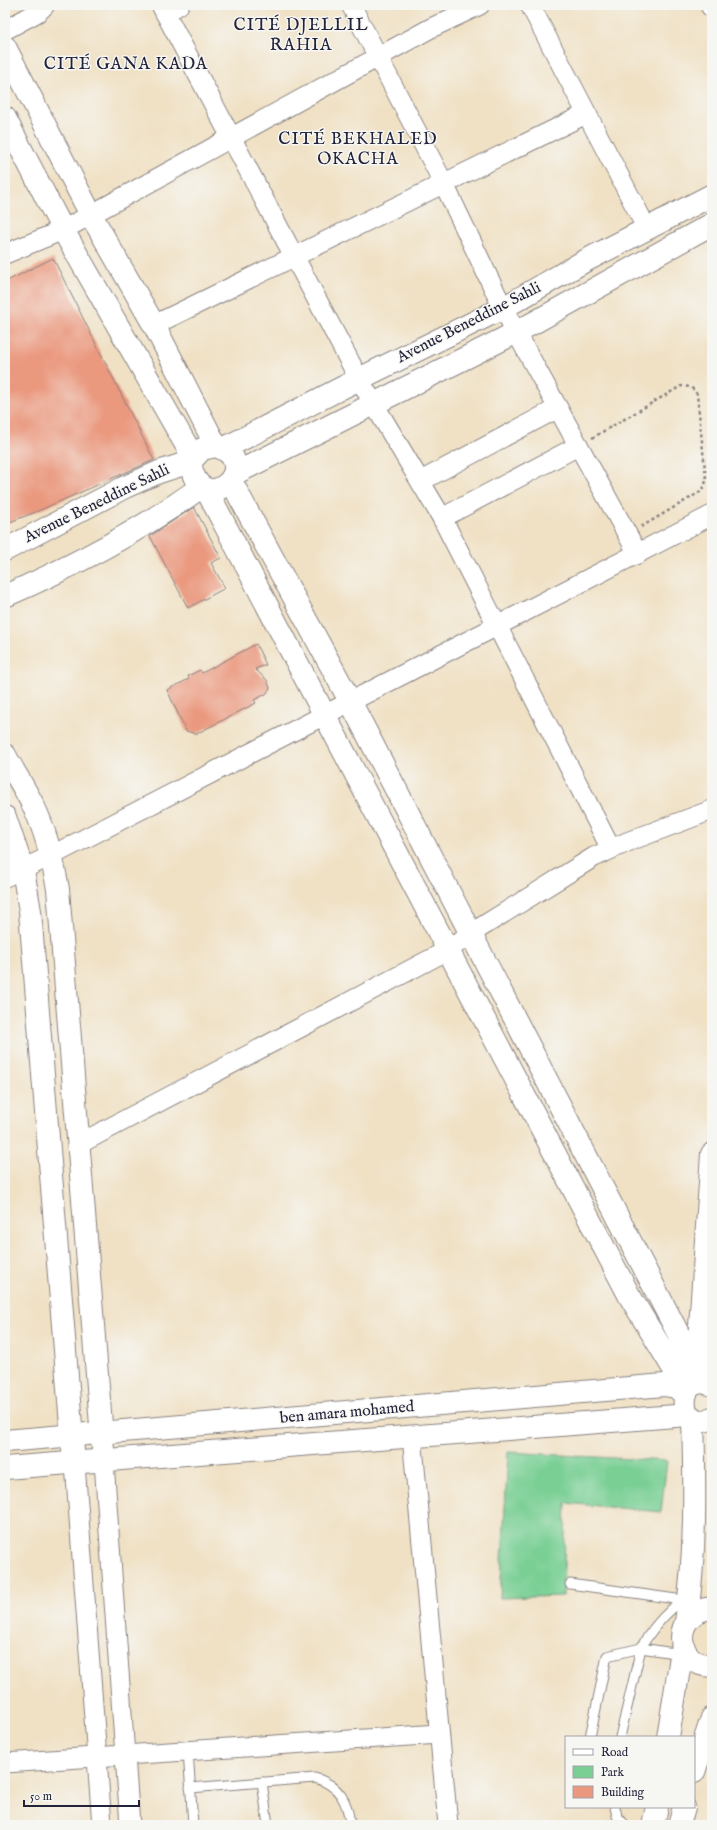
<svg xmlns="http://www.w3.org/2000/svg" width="717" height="1830" viewBox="0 0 717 1830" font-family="'IM FELL English',serif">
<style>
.green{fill:#79cf94;stroke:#4e7868}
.building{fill:#ea987e}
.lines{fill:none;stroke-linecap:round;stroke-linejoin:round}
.lane-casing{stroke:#898280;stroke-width:11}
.street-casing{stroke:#898280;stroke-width:21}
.secondary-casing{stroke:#898280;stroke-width:24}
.primary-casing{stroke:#898280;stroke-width:24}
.highway-casing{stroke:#898280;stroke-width:24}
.path{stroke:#898280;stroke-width:2.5;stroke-dasharray:3 3;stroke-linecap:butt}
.lane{stroke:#fff;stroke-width:9}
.street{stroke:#fff;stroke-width:19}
.secondary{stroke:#fff;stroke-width:22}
.primary{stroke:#fff;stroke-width:22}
.highway{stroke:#fff;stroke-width:22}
.labels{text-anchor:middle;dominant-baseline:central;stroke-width:3;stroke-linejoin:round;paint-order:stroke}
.street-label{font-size:16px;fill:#22223b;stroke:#f6f6f2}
.neighbourhood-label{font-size:17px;letter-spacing:1px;fill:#22223b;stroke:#f6f6f2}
</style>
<rect width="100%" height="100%" fill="#f6f6f2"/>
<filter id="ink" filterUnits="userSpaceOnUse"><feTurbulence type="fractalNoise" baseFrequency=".025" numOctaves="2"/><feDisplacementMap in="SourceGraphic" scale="8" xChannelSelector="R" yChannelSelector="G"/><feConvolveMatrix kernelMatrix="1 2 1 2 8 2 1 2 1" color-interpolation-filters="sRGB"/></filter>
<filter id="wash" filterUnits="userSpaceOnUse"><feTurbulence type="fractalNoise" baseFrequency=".012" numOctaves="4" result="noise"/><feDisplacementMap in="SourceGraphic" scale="16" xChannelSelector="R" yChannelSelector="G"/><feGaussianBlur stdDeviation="0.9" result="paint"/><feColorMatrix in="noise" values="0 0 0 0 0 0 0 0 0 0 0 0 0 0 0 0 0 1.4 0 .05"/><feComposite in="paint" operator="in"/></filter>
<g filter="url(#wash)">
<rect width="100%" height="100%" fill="#f0e1c5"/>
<path class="green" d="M 508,1452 L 667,1461 L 661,1512 L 566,1503 L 563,1596 L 500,1598 Z"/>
<g id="blocks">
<g class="building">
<path d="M 53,258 L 154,460 L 38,511 L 5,524 L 5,282 Z"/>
<path d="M 194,507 L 221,558 L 211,563 L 225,588 L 188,608 L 150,536 Z"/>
<path d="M 256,644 L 266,665 L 255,669 L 267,680 L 270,688 L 266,694 L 254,700 L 256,703 L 196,734 L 186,731 L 167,690 L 189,679 L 188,676 L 200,670 L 202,673 Z"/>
</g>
</g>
</g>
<g filter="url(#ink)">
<use href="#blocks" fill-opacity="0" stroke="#898280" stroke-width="1"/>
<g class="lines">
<g class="lane-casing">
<g id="lane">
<path d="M 570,1584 L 683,1600"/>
<path d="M 590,1737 L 607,1656 L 641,1648 L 681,1654"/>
<path d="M 620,1737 L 641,1648 C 651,1629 668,1611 685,1598"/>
<path d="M 188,1750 L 193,1825"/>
<path d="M 262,1782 L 268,1825"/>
<path d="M 190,1788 L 315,1778 C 339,1785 348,1801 350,1825"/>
<path d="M 615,1807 L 617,1816 L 625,1825"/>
</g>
</g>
<g class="street-casing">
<g id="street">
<path d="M 161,5 L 359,379 L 442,518 L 611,849"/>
<path d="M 351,5 L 444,184 L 503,308 L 638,554"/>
<path d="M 530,5 L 647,229"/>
<path d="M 165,13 L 179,5"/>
<path d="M 5,30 L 38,12 L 45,5"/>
<path d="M 5,254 L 63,230 L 431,28 L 480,5"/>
<path d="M 154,325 L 586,114"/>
<path d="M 421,481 L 558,408"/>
<path d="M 442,518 L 578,446"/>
<path d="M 5,877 L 51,856 L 712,515"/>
<path d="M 79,1144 L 448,950 L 470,934 L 594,857 L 627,842 L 712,810"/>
<path d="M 412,1436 L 448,1825"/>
<path d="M 104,1462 L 130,1825"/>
<path d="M 75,1464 L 102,1825"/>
<path d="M 5,1763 L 439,1734"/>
</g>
</g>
<g class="secondary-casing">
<g id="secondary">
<path d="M 223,449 L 359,379 L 503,308 L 583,262 L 712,195"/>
<path d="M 234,474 L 517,332 L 712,224"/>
<path d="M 5,550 L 125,487 L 159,472 L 190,462"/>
<path d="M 5,596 C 74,566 140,531 201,487"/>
<path d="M 5,755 C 14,772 25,789 34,807 C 46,832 53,861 58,889 L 104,1462"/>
<path d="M 5,817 L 23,870 L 30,911 L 73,1451"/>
<path d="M 5,1441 L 664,1385 L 676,1387 L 685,1395"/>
<path d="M 5,1468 L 688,1415"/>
</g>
</g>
<g class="primary-casing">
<g id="primary">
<path d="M 712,5 L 712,6"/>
<path d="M 5,47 L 91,215 L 154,325 L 216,446"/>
<path d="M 5,118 L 63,230 L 193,457"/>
<path d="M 216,446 C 267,463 201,526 190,462 L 202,449 Z"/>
<path d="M 231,481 L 350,701 L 679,1335 L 697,1383"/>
<path d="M 206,489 L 629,1295 L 687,1391"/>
<path d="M 699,1376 L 699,1341 L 712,1154"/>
<path d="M 712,1385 C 676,1368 675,1436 712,1418"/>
<path d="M 712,1608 C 672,1611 672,1665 712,1666"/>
<path d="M 686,1622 C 696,1554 695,1487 693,1418"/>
</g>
</g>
<g class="highway-casing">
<g id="highway">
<path d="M 668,1737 L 683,1644"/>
<path d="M 694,1772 L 712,1718"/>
<path d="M 653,1825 L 657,1807"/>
<path d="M 679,1825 L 684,1807"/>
</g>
</g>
<path class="path" d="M 592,438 L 681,386 L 691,387 L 697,394 L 706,479 L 705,486 L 700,492 L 641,527"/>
<use href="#lane" class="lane"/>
<use href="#street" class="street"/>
<use href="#secondary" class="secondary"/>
<use href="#primary" class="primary"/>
<use href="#highway" class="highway"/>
</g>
</g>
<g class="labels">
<g class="street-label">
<text transform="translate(469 323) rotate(-27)">Avenue Beneddine Sahli</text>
<text transform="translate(97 504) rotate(-26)">Avenue Beneddine Sahli</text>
<text transform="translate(347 1413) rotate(-5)">ben amara mohamed</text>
</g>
<g class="neighbourhood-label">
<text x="301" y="25">CITÉ DJELLIL<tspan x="301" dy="20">RAHIA</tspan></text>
<text x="126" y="64">CITÉ GANA KADA</text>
<text x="358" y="139">CITÉ BEKHALED<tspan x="358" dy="20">OKACHA</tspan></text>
</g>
</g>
<rect width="717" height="1830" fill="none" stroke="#f6f6f2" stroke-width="20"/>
<rect x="565" y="1736" width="130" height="72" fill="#f6f6f2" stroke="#a1a1a9"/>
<rect x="573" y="1749" width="20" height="6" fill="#ffffff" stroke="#a1a1a9"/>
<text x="601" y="1756" font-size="12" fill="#22223b">Road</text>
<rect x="573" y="1766" width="20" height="12" fill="#79cf94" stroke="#a1a1a9"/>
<text x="601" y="1776" font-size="12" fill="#22223b">Park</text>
<rect x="573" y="1786" width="20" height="12" fill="#ea987e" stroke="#a1a1a9"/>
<text x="601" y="1796" font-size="12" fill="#22223b">Building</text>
<path d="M24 1800v6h115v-6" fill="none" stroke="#22223b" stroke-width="2"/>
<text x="30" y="1800" font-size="12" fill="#22223b" stroke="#f6f6f2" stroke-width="3" paint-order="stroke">50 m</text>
</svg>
